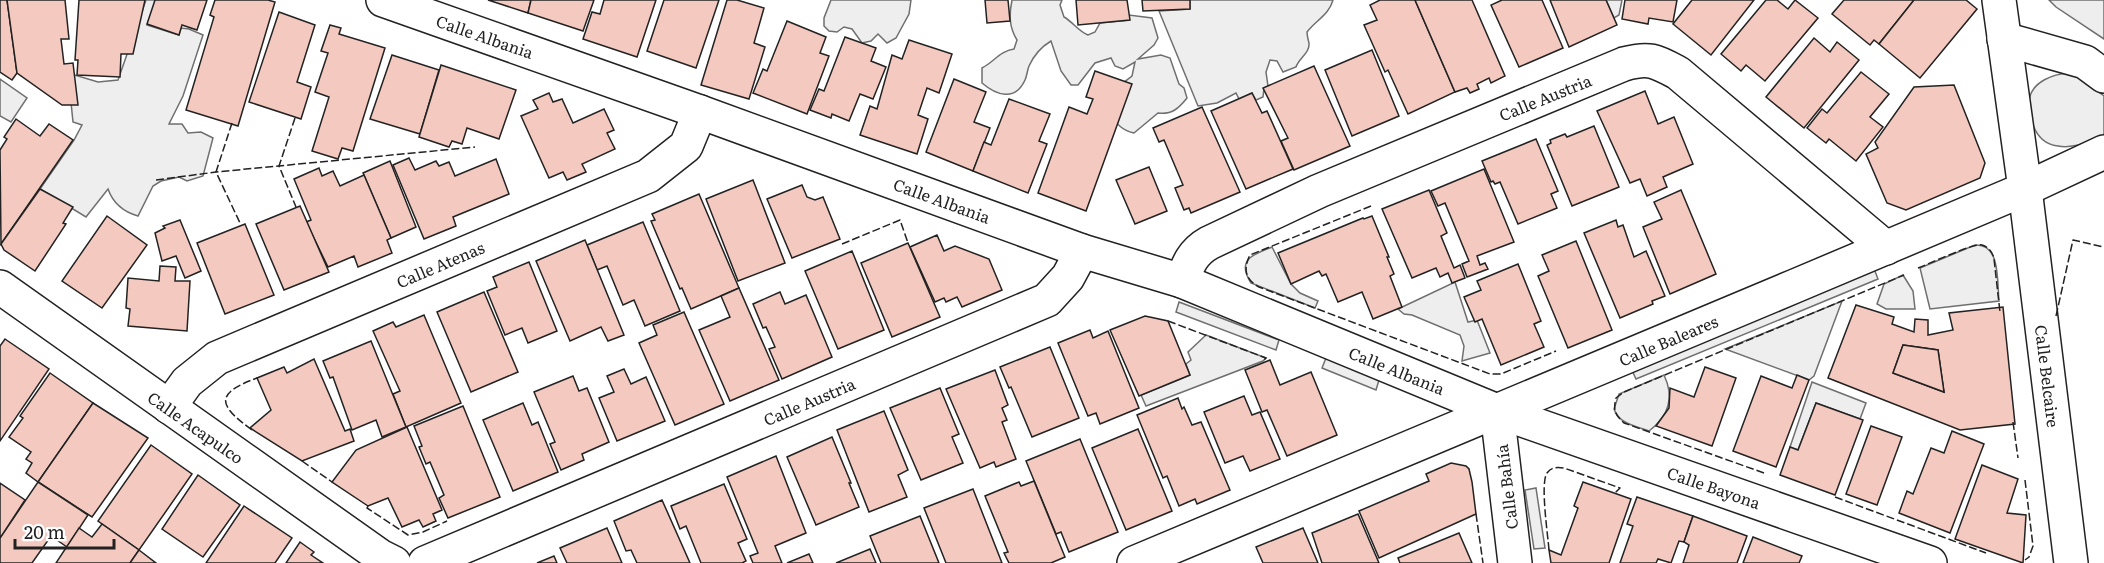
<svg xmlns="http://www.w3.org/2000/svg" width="2104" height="563" viewBox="0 0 2104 563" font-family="Literata,serif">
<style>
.green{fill:#eee;stroke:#6f6f6f;stroke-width:1.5}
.building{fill:#f3c9c0;stroke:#222;stroke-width:1.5;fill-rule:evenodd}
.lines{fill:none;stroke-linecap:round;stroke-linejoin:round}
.minor-casing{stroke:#222;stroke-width:36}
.minor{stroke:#fff;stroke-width:33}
.fence{stroke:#222;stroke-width:1.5;stroke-dasharray:8 3;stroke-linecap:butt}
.labels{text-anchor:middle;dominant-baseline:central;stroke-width:4.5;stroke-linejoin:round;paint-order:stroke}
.street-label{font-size:16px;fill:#222;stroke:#fff}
</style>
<rect width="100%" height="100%" fill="#fff"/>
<g class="green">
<path d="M 146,0 L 156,0 L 147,25 L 179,35 L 181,28 L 189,29 L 203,35 L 183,96 L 169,124 L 182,124 L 188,133 L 201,132 L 213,138 L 203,176 L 187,181 L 179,177 L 161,181 L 153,186 L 138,216 C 124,212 113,203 108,189 L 86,217 L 40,189 L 74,140 L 82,125 L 73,122 L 68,73 L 98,82 L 118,80 Z"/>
<path d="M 831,0 L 911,0 L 909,14 L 896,38 L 887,43 L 878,34 L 871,41 L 862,43 L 852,29 L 844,27 L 837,32 L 829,31 L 824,26 L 824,18 Z"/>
<path d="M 1012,0 L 1062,0 L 1060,5 L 1064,17 C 1073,22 1078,31 1088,35 L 1095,32 L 1100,23 L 1129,20 L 1129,15 L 1152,18 L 1158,38 L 1154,45 L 1138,59 L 1161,55 L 1170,58 L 1179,84 L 1184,88 L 1187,98 C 1179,108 1172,115 1158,113 L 1134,133 C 1122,130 1117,125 1111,114 L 1119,86 L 1132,76 L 1135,62 L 1123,69 L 1115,66 L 1111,58 L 1095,63 L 1078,85 L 1071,85 L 1061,71 L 1051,41 C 1041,47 1034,55 1029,66 C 1027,71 1027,76 1025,80 C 1015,102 996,95 982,83 L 982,68 C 994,62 1000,51 1014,49 L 1017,40 C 1009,27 1009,15 1012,0 Z"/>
<path d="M 1190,0 L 1333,0 C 1329,15 1316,20 1307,32 C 1307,36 1308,39 1309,43 C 1310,53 1299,58 1296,67 L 1283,72 L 1277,61 L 1270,60 L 1266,72 L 1268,86 L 1264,88 L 1263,97 L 1256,100 L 1252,93 L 1239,99 L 1236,93 L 1217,103 L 1198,106 L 1159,11 L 1190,9 Z"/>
<path d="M 1606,0 L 1622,0 L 1619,15 L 1614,18 Z"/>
<path d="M 2049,0 L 2104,0 L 2104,39 L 2056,7 Z"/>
<path d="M 2069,73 L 2074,74 L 2104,96 L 2104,137 C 2089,141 2074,149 2058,146 C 2041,144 2033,130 2030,114 C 2030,110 2028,104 2029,100 C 2032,81 2054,74 2069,73 Z"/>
<path d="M 0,79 L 27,98 L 11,122 L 0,116 Z"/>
<path d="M 1975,245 C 2001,243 1997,283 1999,301 L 1930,309 L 1920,268 Z"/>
<path d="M 1272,247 L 1291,284 L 1300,293 L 1318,301 L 1315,308 L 1251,283 C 1236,260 1253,254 1272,247 Z"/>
<path d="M 1873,266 L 1878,279 L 1636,379 L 1631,368 Z"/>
<path d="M 1903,275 L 1913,291 L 1915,309 L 1886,309 L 1877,304 L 1884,284 Z"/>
<path d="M 1455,282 L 1468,322 L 1477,320 L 1490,353 L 1462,361 L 1464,346 L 1460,335 L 1412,315 L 1404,314 L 1398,309 Z"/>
<path d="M 1842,301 L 1814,376 L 1809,380 L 1725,349 Z"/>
<path d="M 1179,302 L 1279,340 L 1276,350 L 1176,312 Z"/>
<path d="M 1206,335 L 1266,358 L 1263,361 L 1146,406 L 1141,395 L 1190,375 L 1186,364 L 1191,360 L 1188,352 Z"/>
<path d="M 1326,358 L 1379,380 L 1376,390 L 1322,368 Z"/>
<path d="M 1664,375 C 1675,398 1669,416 1649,431 C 1636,426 1619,424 1614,409 L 1619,394 Z"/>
<path d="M 1812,382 L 1866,403 L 1860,419 L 1816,403 L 1798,450 L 1790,447 Z"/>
<path d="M 1536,488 L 1545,548 L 1534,549 L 1525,490 Z"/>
</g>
<g class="building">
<path d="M 0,0 L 7,0 L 17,73 L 12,80 L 0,72 Z"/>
<path d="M 7,0 L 65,0 L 69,39 L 61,39 L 64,64 L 73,63 L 78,105 L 62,105 L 17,73 Z"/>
<path d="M 79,0 L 145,0 L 133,54 L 121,54 L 120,77 L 77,75 L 78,60 L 75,60 Z"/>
<path d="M 155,0 L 207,0 L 197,30 L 182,25 L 179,35 L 147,24 Z"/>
<path d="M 215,0 L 268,0 L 275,2 L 238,126 L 186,110 L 214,17 L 210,15 Z"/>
<path d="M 488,0 L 531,0 L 528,13 Z"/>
<path d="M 531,0 L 594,0 L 583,31 L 528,13 Z"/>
<path d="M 604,0 L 656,0 L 637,57 L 583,39 L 592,12 L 600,14 Z"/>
<path d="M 664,0 L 719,0 L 696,68 L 647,51 Z"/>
<path d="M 727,0 L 737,0 L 764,8 L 754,43 L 765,47 L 749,99 L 701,85 Z"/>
<path d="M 985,0 L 1008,0 L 1010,21 L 987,23 Z"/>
<path d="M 1076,0 L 1127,0 L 1130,20 L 1078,25 Z"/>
<path d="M 1142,0 L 1190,0 L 1190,9 L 1143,11 Z"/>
<path d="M 1380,0 L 1415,0 L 1455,92 L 1408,114 L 1388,70 L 1385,72 L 1364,25 L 1377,20 L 1370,5 Z"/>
<path d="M 1415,0 L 1472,0 L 1505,76 L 1491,83 L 1489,78 L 1477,84 L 1479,89 L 1470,93 L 1467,88 L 1455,92 Z"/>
<path d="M 1502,0 L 1542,0 L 1563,48 L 1519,67 L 1491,5 Z"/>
<path d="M 1550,0 L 1606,0 L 1617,25 L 1569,47 Z"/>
<path d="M 1625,0 L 1677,0 L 1673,22 L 1649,18 L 1648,24 L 1622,19 Z"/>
<path d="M 1692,0 L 1754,0 L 1711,55 L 1673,24 Z"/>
<path d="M 1766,0 L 1777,0 L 1788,9 L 1795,0 L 1818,18 L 1765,81 L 1746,65 L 1741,71 L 1721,54 Z"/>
<path d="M 1844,0 L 1914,0 L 1879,44 L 1874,40 L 1870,45 L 1832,14 Z"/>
<path d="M 1914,0 L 1966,0 L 1977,9 L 1920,78 L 1879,44 Z"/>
<path d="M 279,12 L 315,25 L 297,82 L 311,87 L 301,119 L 249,102 Z"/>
<path d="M 787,21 L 826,37 L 820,53 L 829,56 L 807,114 L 753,93 L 763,69 L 767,71 Z"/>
<path d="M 330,25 L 341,28 L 339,34 L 385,48 L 353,151 L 342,148 L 338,159 L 312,151 L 329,97 L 315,92 L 328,53 L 321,51 Z"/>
<path d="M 845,37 L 876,48 L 871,61 L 886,67 L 873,99 L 860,94 L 849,121 L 832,114 L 831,118 L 810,110 L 819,89 L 824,91 Z"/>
<path d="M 1814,38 L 1830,52 L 1837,42 L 1859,60 L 1804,128 L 1766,97 Z"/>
<path d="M 909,40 L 952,54 L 939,93 L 927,88 L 918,115 L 928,119 L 917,154 L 860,135 L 870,106 L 877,109 L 892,55 L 902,59 Z"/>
<path d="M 1372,50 L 1399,116 L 1352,136 L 1325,70 Z"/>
<path d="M 392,55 L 439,70 L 420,134 L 370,119 Z"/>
<path d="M 441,65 L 516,90 L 499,139 L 467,128 L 462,144 L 452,141 L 449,147 L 419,137 Z"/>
<path d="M 1314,66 L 1350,146 L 1294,170 L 1281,141 L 1288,138 L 1263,88 Z"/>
<path d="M 1095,71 L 1132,84 L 1086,211 L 1038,193 L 1069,107 L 1087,114 L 1093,99 L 1086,97 Z"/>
<path d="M 1861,72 L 1889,94 L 1870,117 L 1883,127 L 1856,161 L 1829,139 L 1826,143 L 1807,128 L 1822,109 L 1827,113 Z"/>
<path d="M 954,79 L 986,92 L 974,122 L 990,128 L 973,171 L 926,152 Z"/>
<path d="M 1954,85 L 1985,163 L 1980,178 L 1906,210 L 1887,203 L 1866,154 L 1878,148 L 1875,142 L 1914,87 Z"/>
<path d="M 1645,91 L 1658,124 L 1674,117 L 1693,164 L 1663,177 L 1667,187 L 1647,196 L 1640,179 L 1630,183 L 1597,111 Z"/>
<path d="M 549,93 L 553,102 L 562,99 L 573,123 L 604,109 L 614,130 L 607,133 L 615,149 L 582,164 L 586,172 L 567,180 L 563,172 L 549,178 L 521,116 L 538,109 L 533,100 Z"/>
<path d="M 1252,93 L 1262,113 L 1267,111 L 1293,169 L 1246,189 L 1211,111 Z"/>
<path d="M 1009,99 L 1050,114 L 1039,141 L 1047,144 L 1028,193 L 973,171 L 984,142 L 991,145 Z"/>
<path d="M 1202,107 L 1240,192 L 1191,213 L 1189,208 L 1184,210 L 1175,188 L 1183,185 L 1164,140 L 1159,142 L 1153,128 Z"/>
<path d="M 16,119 L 40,136 L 49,124 L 73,140 L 1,244 L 0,150 L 7,139 L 4,137 Z"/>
<path d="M 1594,126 L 1619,187 L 1572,206 L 1547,145 L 1551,143 L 1550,140 L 1565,134 L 1567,137 Z"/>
<path d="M 1536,139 L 1558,191 L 1551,194 L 1557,208 L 1518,224 L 1500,182 L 1495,184 L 1493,181 L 1491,182 L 1482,161 Z"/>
<path d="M 409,158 L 415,170 L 436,161 L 439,166 L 449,162 L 455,176 L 496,159 L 509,194 L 453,217 L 456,226 L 424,239 L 393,165 Z"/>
<path d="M 390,161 L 416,227 L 391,238 L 363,173 Z"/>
<path d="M 1149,167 L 1167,211 L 1135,224 L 1116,180 Z"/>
<path d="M 319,168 L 322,176 L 333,171 L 340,186 L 364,175 L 391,238 L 387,240 L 392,253 L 358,267 L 354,256 L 328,267 L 306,222 L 311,220 L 294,179 Z"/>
<path d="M 1484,169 L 1514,242 L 1477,256 L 1480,265 L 1485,263 L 1488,269 L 1467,277 L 1462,264 L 1469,261 L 1445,203 L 1438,206 L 1431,191 Z"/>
<path d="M 753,180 L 785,263 L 738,281 L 706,199 Z"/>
<path d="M 802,185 L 807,197 L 815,200 L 823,197 L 840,239 L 792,258 L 767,199 Z"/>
<path d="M 40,189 L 73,207 L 63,223 L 66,224 L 35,271 L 4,250 L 1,244 Z"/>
<path d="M 1429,190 L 1447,233 L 1441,236 L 1454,268 L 1460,265 L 1465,278 L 1452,283 L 1448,273 L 1440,277 L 1436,268 L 1412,278 L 1382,209 Z"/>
<path d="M 1681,190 L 1716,274 L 1670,294 L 1643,227 L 1662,219 L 1654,202 Z"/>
<path d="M 699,194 L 739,288 L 691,309 L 682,288 L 680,289 L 651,221 L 655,220 L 652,214 Z"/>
<path d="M 300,206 L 329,272 L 284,290 L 256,224 Z"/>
<path d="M 107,216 L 147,245 L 102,308 L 62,281 Z"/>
<path d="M 1372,216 L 1389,257 L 1387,257 L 1394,274 L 1390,276 L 1402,307 L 1373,319 L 1362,292 L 1338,302 L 1326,274 L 1322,276 L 1319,271 L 1291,284 L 1278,253 L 1363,218 L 1364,219 Z"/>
<path d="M 180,220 L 201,271 L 185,278 L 176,256 L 162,261 L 155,233 L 165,228 L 163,226 Z"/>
<path d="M 1616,220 L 1618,227 L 1623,225 L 1634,257 L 1646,251 L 1665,296 L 1652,301 L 1653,304 L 1620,318 L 1584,233 Z"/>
<path d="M 643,222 L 680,311 L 645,326 L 634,300 L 623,305 L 607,266 L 597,270 L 587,245 Z"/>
<path d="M 245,224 L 274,295 L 225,314 L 197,243 Z"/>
<path d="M 937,235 L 944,251 L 955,246 L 989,259 L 1002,290 L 962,307 L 957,297 L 946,302 L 944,298 L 935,302 L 910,247 Z"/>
<path d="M 585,240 L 624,335 L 608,341 L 601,327 L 570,341 L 536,261 Z"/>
<path d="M 1576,241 L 1612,330 L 1568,348 L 1538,276 L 1549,271 L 1542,255 Z"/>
<path d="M 908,243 L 940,317 L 892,337 L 861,263 Z"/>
<path d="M 852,251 L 884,330 L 838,349 L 805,271 Z"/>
<path d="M 529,262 L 557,331 L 528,343 L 522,328 L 505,335 L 487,291 L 497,287 L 493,277 Z"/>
<path d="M 1518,264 L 1541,321 L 1534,324 L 1544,347 L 1501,365 L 1482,319 L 1475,322 L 1464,297 L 1481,290 L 1477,281 Z"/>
<path d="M 160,266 L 176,267 L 175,281 L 190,281 L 187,331 L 128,326 L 130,309 L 126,308 L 128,278 L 159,281 Z"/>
<path d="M 739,288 L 779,380 L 730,401 L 699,330 L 730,317 L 721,296 Z"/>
<path d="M 484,292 L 518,372 L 471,392 L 437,312 Z"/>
<path d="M 780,292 L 785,304 L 806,295 L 832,357 L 782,379 L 769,349 L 775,347 L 766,327 L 763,328 L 753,304 Z"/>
<path d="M 1856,305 L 1894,317 L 1892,324 L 1914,332 L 1915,319 L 1928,320 L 1928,335 L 1953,330 L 1949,313 L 2003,307 L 2015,424 L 1960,430 L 1828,378 ZM 1903,345 L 1938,350 L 1944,392 L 1893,373 Z"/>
<path d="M 684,312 L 724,404 L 675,425 L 639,343 L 657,335 L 653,325 Z"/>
<path d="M 424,315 L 461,403 L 406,427 L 393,394 L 400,391 L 373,331 L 393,322 L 396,327 Z"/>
<path d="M 1145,316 L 1168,321 L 1190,375 L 1139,396 L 1110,330 Z"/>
<path d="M 1090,330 L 1093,338 L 1108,331 L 1139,408 L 1100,424 L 1096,413 L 1088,416 L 1058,343 Z"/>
<path d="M 5,339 L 49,369 L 0,441 L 0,346 Z"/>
<path d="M 371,341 L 406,427 L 382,437 L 376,420 L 352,430 L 333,377 L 330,378 L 323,361 Z"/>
<path d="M 1903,345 L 1938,350 L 1944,392 L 1893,373 Z"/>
<path d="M 1050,347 L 1079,418 L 1032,437 L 1011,387 L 1009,388 L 1000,367 Z"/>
<path d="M 314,359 L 345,431 L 350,429 L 354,441 L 302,461 L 250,428 L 271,410 L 257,378 L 284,367 L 287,373 Z"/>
<path d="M 1270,360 L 1280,385 L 1311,372 L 1337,435 L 1287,456 L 1267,410 L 1262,412 L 1245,370 Z"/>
<path d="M 1705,367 L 1736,378 L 1712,446 L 1656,426 L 1669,408 L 1670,388 L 1694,397 Z"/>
<path d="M 624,369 L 631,384 L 646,377 L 665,421 L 617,441 L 599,398 L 614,392 L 607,376 Z"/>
<path d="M 995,370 L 1008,405 L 1002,408 L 1007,420 L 1002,422 L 1016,459 L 996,467 L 994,462 L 980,468 L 946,389 Z"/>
<path d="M 50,373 L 93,403 L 38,482 L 26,473 L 32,463 L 26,459 L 31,452 L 9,437 L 23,418 L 20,416 Z"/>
<path d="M 1797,375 L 1809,380 L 1776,467 L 1733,451 L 1761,376 L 1792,388 Z"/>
<path d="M 573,376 L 579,391 L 587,388 L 609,442 L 582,454 L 584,460 L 561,470 L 550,444 L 555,442 L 534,392 Z"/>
<path d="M 940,388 L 959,434 L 952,437 L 963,463 L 921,480 L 890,408 Z"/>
<path d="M 1244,396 L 1252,415 L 1260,412 L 1280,459 L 1250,471 L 1243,456 L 1225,463 L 1204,412 Z"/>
<path d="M 1178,398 L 1182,409 L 1184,407 L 1192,425 L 1201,422 L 1230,490 L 1197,504 L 1195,499 L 1179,506 L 1167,476 L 1163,478 L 1137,415 Z"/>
<path d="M 93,403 L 148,438 L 92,517 L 38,482 Z"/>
<path d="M 523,403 L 532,425 L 538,422 L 558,472 L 513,491 L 483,420 Z"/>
<path d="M 1816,403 L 1863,420 L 1835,495 L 1780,475 L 1790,447 L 1798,450 Z"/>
<path d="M 463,406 L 500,497 L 448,518 L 439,498 L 444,495 L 430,462 L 426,464 L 419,447 L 422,446 L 414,426 Z"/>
<path d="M 884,411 L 908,470 L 898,475 L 907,497 L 869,512 L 837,430 Z"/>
<path d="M 1871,426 L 1902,437 L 1877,505 L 1846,494 Z"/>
<path d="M 407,427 L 442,510 L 433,514 L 436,521 L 423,527 L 419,520 L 402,527 L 388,498 L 368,506 L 332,482 L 356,450 Z"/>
<path d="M 1138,429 L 1172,511 L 1126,530 L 1092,448 Z"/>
<path d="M 1952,431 L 1984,444 L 1950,533 L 1899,513 L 1907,491 L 1913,494 L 1931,448 L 1944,453 Z"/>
<path d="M 832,437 L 851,483 L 849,483 L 859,507 L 816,525 L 787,457 Z"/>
<path d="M 1080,439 L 1118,532 L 1069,552 L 1061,532 L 1056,534 L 1026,461 Z"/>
<path d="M 151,445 L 192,474 L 139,550 L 98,521 Z"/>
<path d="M 776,456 L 806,533 L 775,546 L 782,563 L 753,563 L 750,556 L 758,553 L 727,477 Z"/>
<path d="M 1451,463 L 1466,466 L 1469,469 L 1472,482 L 1476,514 L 1379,558 L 1359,511 L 1429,481 L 1426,474 Z"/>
<path d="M 1982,465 L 2018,479 L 2007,513 L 2026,515 L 2023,563 L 1955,539 Z"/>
<path d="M 198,475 L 240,505 L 203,557 L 162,529 Z"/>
<path d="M 1034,481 L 1065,557 L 1051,563 L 1009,563 L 1004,553 L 1008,552 L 985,496 L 1019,482 L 1021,486 Z"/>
<path d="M 38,482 L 88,515 L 67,547 L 51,536 L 32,563 L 0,563 L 0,538 Z"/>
<path d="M 1583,482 L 1631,499 L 1609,563 L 1551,563 L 1549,550 L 1561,555 L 1578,508 L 1574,506 Z"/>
<path d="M 0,483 L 25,500 L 0,538 Z"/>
<path d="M 724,484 L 747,539 L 738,543 L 746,561 L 742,563 L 701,563 L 686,526 L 680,529 L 671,506 Z"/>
<path d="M 973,489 L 1002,563 L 946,563 L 924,508 Z"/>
<path d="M 1637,497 L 1693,516 L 1684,542 L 1679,541 L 1671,563 L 1658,559 L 1656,563 L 1620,563 L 1633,526 L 1627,524 Z"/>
<path d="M 662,500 L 690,563 L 637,563 L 631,550 L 626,551 L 614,521 Z"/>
<path d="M 244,506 L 292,538 L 275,563 L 206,563 Z"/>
<path d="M 1358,514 L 1379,563 L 1322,563 L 1312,533 Z"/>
<path d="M 920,516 L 939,563 L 881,563 L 870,536 Z"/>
<path d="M 1693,516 L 1747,536 L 1737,563 L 1683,563 L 1689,545 L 1684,542 Z"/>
<path d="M 102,524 L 139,550 L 130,563 L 56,563 L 79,528 L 92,537 Z"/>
<path d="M 607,528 L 622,563 L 567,563 L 560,548 Z"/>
<path d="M 1303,528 L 1318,563 L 1263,563 L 1256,547 Z"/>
<path d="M 1459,533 L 1472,563 L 1400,563 L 1398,558 Z"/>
<path d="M 1753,537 L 1802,556 L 1799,563 L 1743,563 Z"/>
<path d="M 300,542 L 314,552 L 311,555 L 323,563 L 286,563 Z"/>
<path d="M 870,549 L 876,563 L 836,563 Z"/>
<path d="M 139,550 L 156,563 L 130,563 Z"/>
<path d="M 809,554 L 813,563 L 787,563 Z"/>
<path d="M 554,556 L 557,563 L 537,563 Z"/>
</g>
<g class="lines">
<g class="minor-casing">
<g id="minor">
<path d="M 383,0 L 700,112 L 1082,251 L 1182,281 L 1497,411 L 1930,563"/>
<path d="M 1999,0 L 2025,189 L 2071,563"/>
<path d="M 2004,39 L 2085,62 L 2104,76"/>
<path d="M 1182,281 C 1188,264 1193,252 1209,243 L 1319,191 L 1624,64 C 1650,57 1656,61 1678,73 L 1886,248"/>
<path d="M 0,287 L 380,556 L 394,563"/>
<path d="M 169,407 L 187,382 L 217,358 L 648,176 L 686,146 L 700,112"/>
<path d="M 1497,411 L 1515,563"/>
<path d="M 425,563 L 1047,300 L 1068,277 L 1082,251"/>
<path d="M 1134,563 L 1795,286 L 2025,189 L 2104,152"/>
</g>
</g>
<use href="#minor" class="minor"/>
<g class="fence">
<path d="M 295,118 L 279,166 L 296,207"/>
<path d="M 232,123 L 216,172 L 240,223"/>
<path d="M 156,180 L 216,172 L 475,147"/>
<path d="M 1371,206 L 1250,255 C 1243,268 1245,280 1259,287 L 1490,374 L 1501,374 L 1556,351"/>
<path d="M 842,244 L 900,220 L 908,243"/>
<path d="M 1918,268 C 1929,264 1973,243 1982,245 C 1989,247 1993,253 1994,259 L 2000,312"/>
<path d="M 2056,316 L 2073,240 L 2104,247"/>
<path d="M 1168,321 L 1266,358 L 1263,361"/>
<path d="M 2013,422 L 2018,458"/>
<path d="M 252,430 C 218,405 214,394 257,378"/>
<path d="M 302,461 L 332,482"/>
<path d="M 1764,473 L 1624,423 C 1615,415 1613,410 1616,398 L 1624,392 L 1904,275"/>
<path d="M 2025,480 L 2033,546 L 2029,557 L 2025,560"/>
<path d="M 1835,497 L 1986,553"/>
<path d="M 368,506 L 367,508 L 408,535 L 423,532 L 447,521"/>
<path d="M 1476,514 L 1483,563"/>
<path d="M 1549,550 C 1548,536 1540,483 1547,473 C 1551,467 1557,467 1564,468 L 1620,488 L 1615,493"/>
</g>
</g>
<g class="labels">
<g class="street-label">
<text transform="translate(485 36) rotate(19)">Calle Albania</text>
<text transform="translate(1545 97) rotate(-22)">Calle Austria</text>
<text transform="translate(942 200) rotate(20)">Calle Albania</text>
<text transform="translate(440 264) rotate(-23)">Calle Atenas</text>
<text transform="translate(1668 340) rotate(-23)">Calle Baleares</text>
<text transform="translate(1397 370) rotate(22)">Calle Albania</text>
<text transform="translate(2048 376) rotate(83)">Calle Belcaire</text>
<text transform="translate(809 401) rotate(-23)">Calle Austria</text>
<text transform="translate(196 427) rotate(35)">Calle Acapulco</text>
<text transform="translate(1506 487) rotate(-97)">Calle Bahía</text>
<text transform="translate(1714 487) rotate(19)">Calle Bayona</text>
</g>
</g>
<path d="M15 539v9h99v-9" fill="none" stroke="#222222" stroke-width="3"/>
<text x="24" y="539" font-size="18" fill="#222222" stroke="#ffffff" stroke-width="4.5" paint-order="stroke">20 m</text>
</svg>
